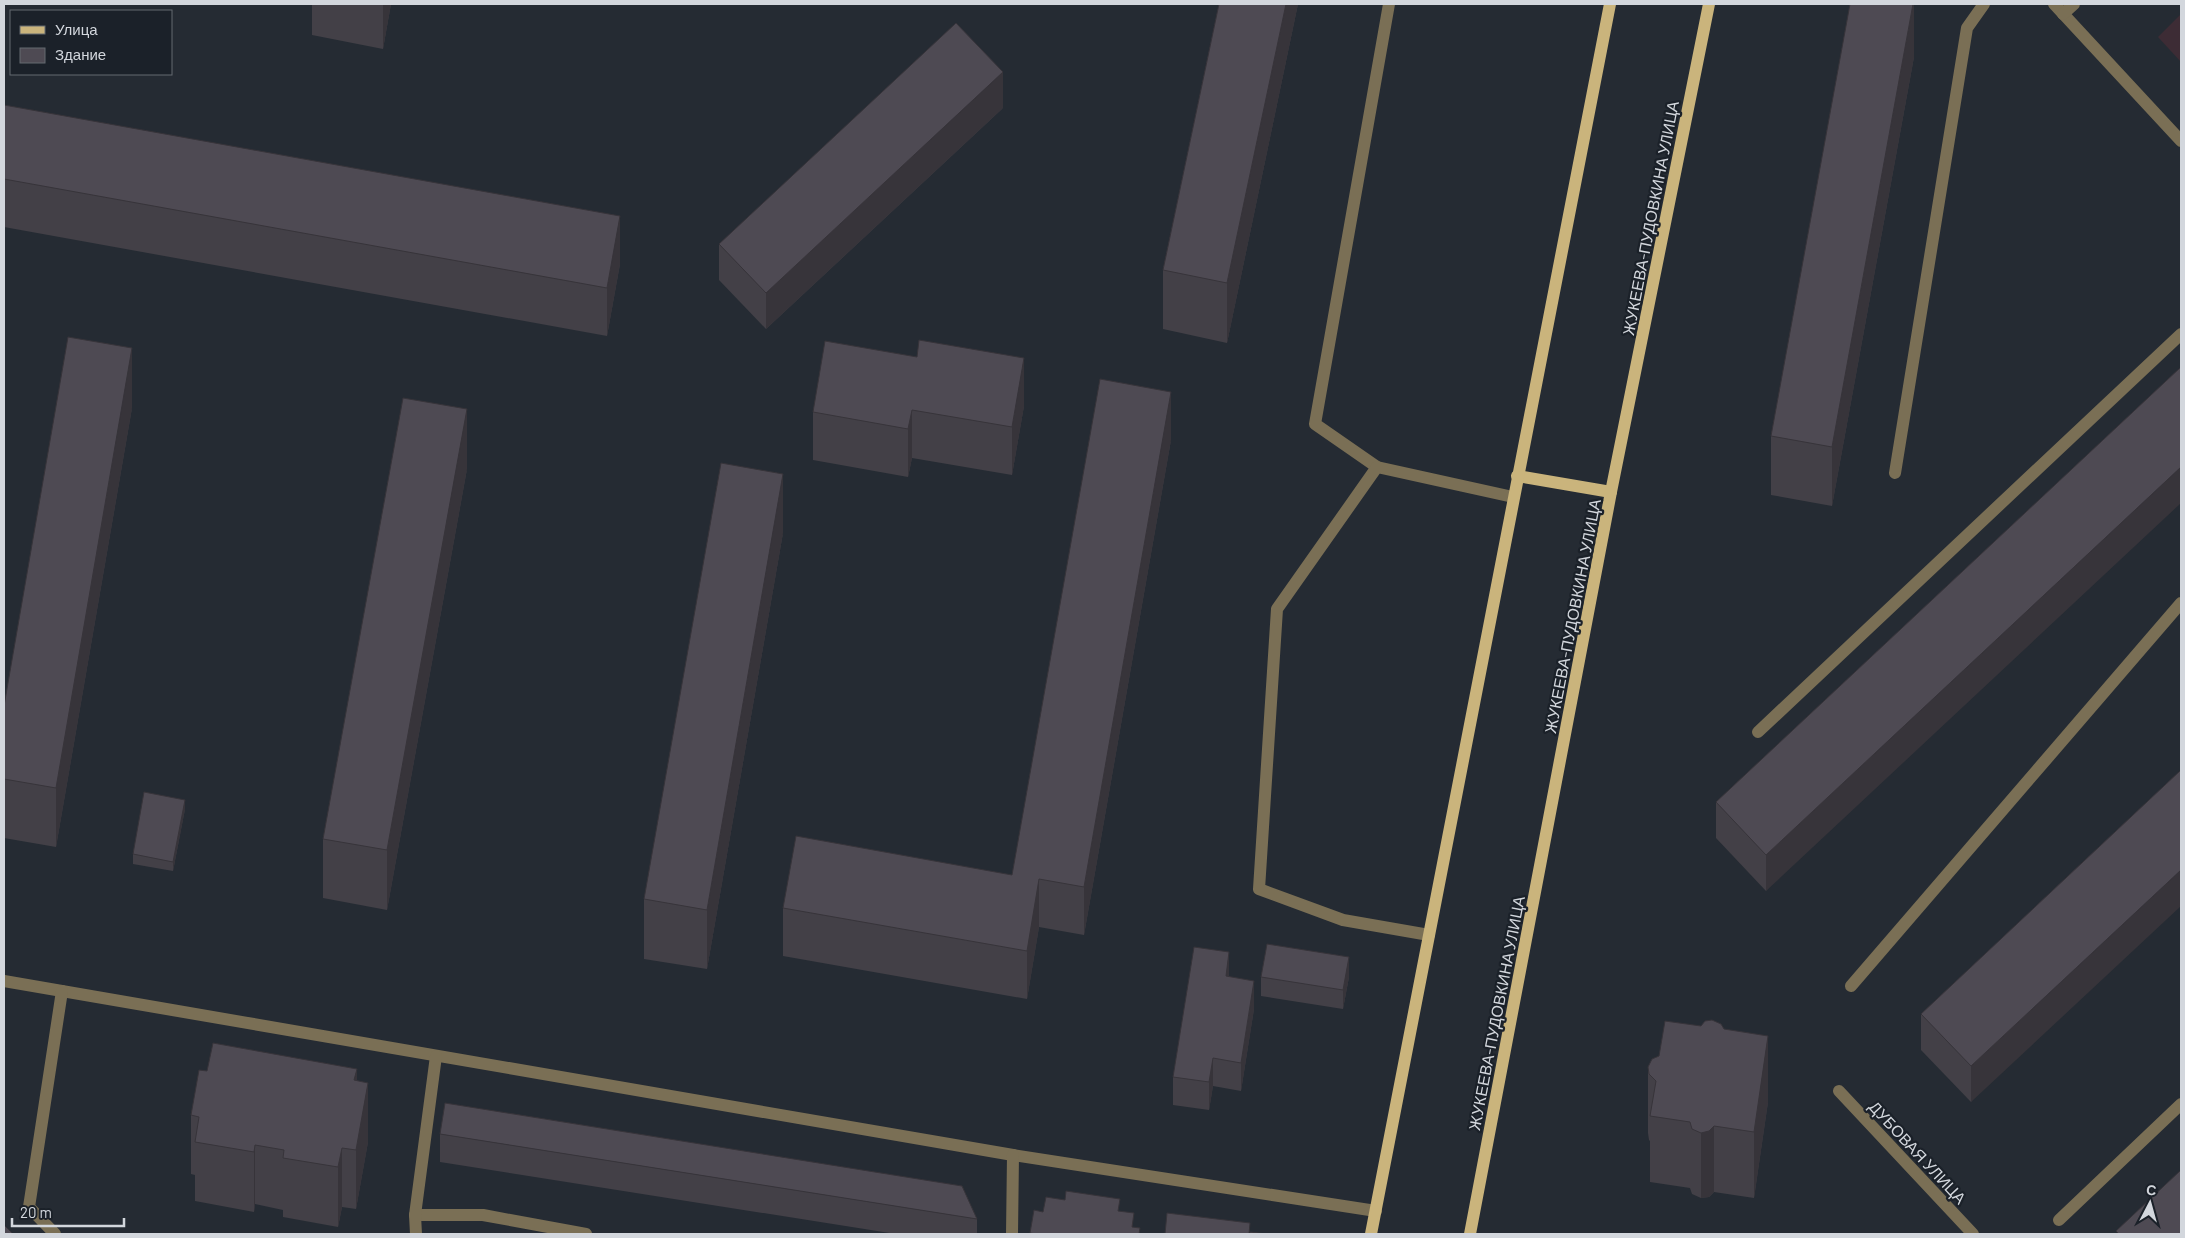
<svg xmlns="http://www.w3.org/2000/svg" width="2185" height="1238" viewBox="0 0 2185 1238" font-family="Barlow,sans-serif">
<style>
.education{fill:#3d2c35}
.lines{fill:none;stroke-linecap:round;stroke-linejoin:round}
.minor{stroke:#7a6f55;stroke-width:12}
.major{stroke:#cab47c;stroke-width:12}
.wall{fill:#434047}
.shaded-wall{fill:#37343a}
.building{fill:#4e4a53;stroke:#37343a}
.labels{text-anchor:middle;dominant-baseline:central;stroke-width:4.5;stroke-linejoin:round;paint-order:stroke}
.street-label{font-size:16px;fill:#d3d7dd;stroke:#1b2129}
</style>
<rect width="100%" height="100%" fill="#252b33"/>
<path class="education" d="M 2181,14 L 2181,62 L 2158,37 Z"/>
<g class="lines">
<g class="minor">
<path d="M 2054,4 L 2181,141"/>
<path d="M 2063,14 L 2074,4"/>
<path d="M 1377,467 L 1315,424 L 1389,4"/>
<path d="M 1895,473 L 1967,28 L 1984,4"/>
<path d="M 1758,732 L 2181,334"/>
<path d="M 1429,935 L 1343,920 L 1259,889 L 1277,609 L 1377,467 L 1513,497"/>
<path d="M 4,981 L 1013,1155 L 1376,1211"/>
<path d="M 1851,986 L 2181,603"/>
<path d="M 1839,1091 L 1973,1234"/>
<path d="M 415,1215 L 483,1215 L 586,1234"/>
<path d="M 2059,1220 L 2181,1104"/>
<path d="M 55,1234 L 29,1207 L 62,991"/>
<path d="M 416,1234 L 415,1215 L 436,1056"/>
<path d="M 1012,1234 L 1013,1155"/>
</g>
<g class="major">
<path d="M 1517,476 L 1611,492"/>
<path d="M 1371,1234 L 1610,4"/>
<path d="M 1470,1234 L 1611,492 L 1709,4"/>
</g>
</g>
<g class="wall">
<path d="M 312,4 L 391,4 L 383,49 L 312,35 Z"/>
<path d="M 1219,4 L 1298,4 L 1227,343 L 1163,329 L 1163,270 Z"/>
<path d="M 1914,4 L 1914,57 L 1832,506 L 1771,495 L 1771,436 Z"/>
<path d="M 4,105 L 620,264 L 607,336 L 4,227 Z"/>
<path d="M 1003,108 L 766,329 L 719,280 L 719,244 Z"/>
<path d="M 2181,367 L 1766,891 L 1716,838 L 1716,802 Z"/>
<path d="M 1024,406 L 1012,475 L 912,458 L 908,477 L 813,460 L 813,412 Z"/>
<path d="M 132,408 L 56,847 L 4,838 L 4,706 Z"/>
<path d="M 1171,440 L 1084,935 L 1039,927 L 1027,999 L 783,956 L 783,908 L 1012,875 Z"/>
<path d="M 467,469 L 387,910 L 323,898 L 323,839 Z"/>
<path d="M 783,533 L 707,969 L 644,959 L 644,899 Z"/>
<path d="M 2181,770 L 1971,1102 L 1921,1050 L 1921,1014 Z"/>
<path d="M 185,809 L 173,871 L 133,864 L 133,854 Z"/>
<path d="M 1229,976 L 1254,1009 L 1241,1091 L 1213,1086 L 1209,1110 L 1173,1105 L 1173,1077 Z"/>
<path d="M 1261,977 L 1349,977 L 1343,1009 L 1261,996 Z"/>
<path d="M 1724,1029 L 1768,1102 L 1754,1198 L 1714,1192 L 1709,1197 L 1701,1198 L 1692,1194 L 1690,1188 L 1650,1182 L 1650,1141 L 1649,1140 L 1648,1133 L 1648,1067 Z"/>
<path d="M 207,1071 L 357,1081 L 368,1142 L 356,1209 L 342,1207 L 338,1227 L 283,1217 L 283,1210 L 255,1204 L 254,1212 L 195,1201 L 195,1175 L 191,1174 L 191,1115 Z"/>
<path d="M 440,1134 L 977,1219 L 977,1234 L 896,1234 L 440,1162 Z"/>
</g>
<g class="shaded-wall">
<path d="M 383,4 L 391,4 L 383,49 Z"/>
<path d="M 1286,4 L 1298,4 L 1227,343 L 1227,283 Z"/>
<path d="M 1913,4 L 1914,4 L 1914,57 L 1832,506 L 1832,447 Z"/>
<path d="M 1003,72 L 1003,108 L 766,329 L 766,293 Z"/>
<path d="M 620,216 L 620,264 L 607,336 L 607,288 Z"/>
<path d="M 132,348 L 132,408 L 56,847 L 56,788 Z"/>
<path d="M 1024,358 L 1024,406 L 1012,475 L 1012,427 Z"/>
<path d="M 1171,392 L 1171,440 L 1084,935 L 1084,887 Z"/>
<path d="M 467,409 L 467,469 L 387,910 L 387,850 Z"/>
<path d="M 912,410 L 912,458 L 908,477 L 908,429 Z"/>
<path d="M 2181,467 L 2181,503 L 1766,891 L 1766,855 Z"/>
<path d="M 783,474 L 783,533 L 707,969 L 707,910 Z"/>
<path d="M 185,800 L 185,809 L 173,871 L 173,862 Z"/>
<path d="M 2181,870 L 2181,906 L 1971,1102 L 1971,1066 Z"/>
<path d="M 1039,879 L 1039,927 L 1027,999 L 1027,951 Z"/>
<path d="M 1229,952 L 1229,981 L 1226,976 Z"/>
<path d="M 1349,957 L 1349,977 L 1343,1009 L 1343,990 Z"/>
<path d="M 1254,981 L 1254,1009 L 1241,1091 L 1241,1063 Z"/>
<path d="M 1768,1036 L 1768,1102 L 1754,1198 L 1754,1132 Z"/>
<path d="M 1213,1058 L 1213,1086 L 1209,1110 L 1209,1082 Z"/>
<path d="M 357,1069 L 357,1128 L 354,1080 Z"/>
<path d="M 368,1083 L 368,1142 L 356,1209 L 356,1150 Z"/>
<path d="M 1714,1126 L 1714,1192 L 1709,1197 L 1701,1198 L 1701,1133 Z"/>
<path d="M 255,1145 L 255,1204 L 254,1212 L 254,1152 Z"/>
<path d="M 342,1148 L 342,1207 L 338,1227 L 338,1167 Z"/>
</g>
<g class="building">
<path d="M 1219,4 L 1286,4 L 1227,283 L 1163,270 Z"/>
<path d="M 1850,4 L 1913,4 L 1832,447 L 1771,436 Z"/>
<path d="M 956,23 L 1003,72 L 766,293 L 719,244 Z"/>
<path d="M 4,105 L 620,216 L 607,288 L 4,179 Z"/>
<path d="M 68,337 L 132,348 L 56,788 L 4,779 L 4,706 Z"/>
<path d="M 919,340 L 1024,358 L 1012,427 L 912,410 L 908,429 L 813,412 L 825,341 L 917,357 Z"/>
<path d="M 2181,367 L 2181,467 L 1766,855 L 1716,802 Z"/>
<path d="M 1100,379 L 1171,392 L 1084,887 L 1039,879 L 1027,951 L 783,908 L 796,836 L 1012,875 Z"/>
<path d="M 403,398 L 467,409 L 387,850 L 323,839 Z"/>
<path d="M 721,463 L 783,474 L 707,910 L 644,899 Z"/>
<path d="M 2181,770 L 2181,870 L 1971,1066 L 1921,1014 Z"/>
<path d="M 144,792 L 185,800 L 173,862 L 133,854 Z"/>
<path d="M 1267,944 L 1349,957 L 1343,990 L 1261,977 Z"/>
<path d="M 1194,947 L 1229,952 L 1226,976 L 1254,981 L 1241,1063 L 1213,1058 L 1209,1082 L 1173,1077 Z"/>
<path d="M 1712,1020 L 1721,1024 L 1724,1029 L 1768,1036 L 1754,1132 L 1714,1126 L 1709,1131 L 1701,1133 L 1692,1129 L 1690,1122 L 1650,1116 L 1656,1081 L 1649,1074 L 1648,1067 L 1652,1059 L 1659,1056 L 1665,1021 L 1701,1026 L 1705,1021 Z"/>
<path d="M 213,1043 L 357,1069 L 354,1080 L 368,1083 L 356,1150 L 342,1148 L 338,1167 L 283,1158 L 284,1150 L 255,1145 L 254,1152 L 195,1142 L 199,1117 L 191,1115 L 199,1070 L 207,1071 Z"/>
<path d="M 445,1103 L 962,1186 L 977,1219 L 440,1134 Z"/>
<path d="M 2181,1170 L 2181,1234 L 2119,1234 L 2116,1231 Z"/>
<path d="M 1066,1191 L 1120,1199 L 1118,1211 L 1134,1213 L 1132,1227 L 1140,1228 L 1139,1234 L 1036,1234 L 1030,1233 L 1034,1210 L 1043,1212 L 1046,1197 L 1065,1200 Z"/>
<path d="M 1167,1213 L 1250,1223 L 1249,1234 L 1165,1234 Z"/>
<path d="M 4,1225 L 13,1234 L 4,1234 Z"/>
<path d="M 1250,1232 L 1267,1234 L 1250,1234 Z"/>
</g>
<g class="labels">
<g class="street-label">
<text transform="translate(1650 218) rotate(-79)">ЖУКЕЕВА-ПУДОВКИНА УЛИЦА</text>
<text transform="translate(1572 616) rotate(-79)">ЖУКЕЕВА-ПУДОВКИНА УЛИЦА</text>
<text transform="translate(1496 1013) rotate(-79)">ЖУКЕЕВА-ПУДОВКИНА УЛИЦА</text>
<text transform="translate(1918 1152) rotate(47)">ДУБОВАЯ УЛИЦА</text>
</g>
</g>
<rect width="2185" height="1238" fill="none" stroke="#d3d7dd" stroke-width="10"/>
<rect x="10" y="10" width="162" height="65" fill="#1b2129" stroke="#656a71"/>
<rect x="20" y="26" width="25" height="8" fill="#cab47c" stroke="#656a71"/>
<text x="55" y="35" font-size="15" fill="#d3d7dd">Улица</text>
<rect x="20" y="48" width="25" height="15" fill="#4e4a53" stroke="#656a71"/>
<text x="55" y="60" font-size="15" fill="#d3d7dd">Здание</text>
<g transform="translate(2150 1203) rotate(6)" stroke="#1b2129" stroke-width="4" paint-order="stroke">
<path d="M0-4L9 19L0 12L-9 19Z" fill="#d3d7dd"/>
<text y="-8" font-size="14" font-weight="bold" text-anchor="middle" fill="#d3d7dd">С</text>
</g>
<path d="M12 1218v8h112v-8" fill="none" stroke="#d3d7dd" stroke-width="2.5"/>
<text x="20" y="1218" font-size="15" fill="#d3d7dd" stroke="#1b2129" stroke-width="4" paint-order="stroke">20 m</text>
</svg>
